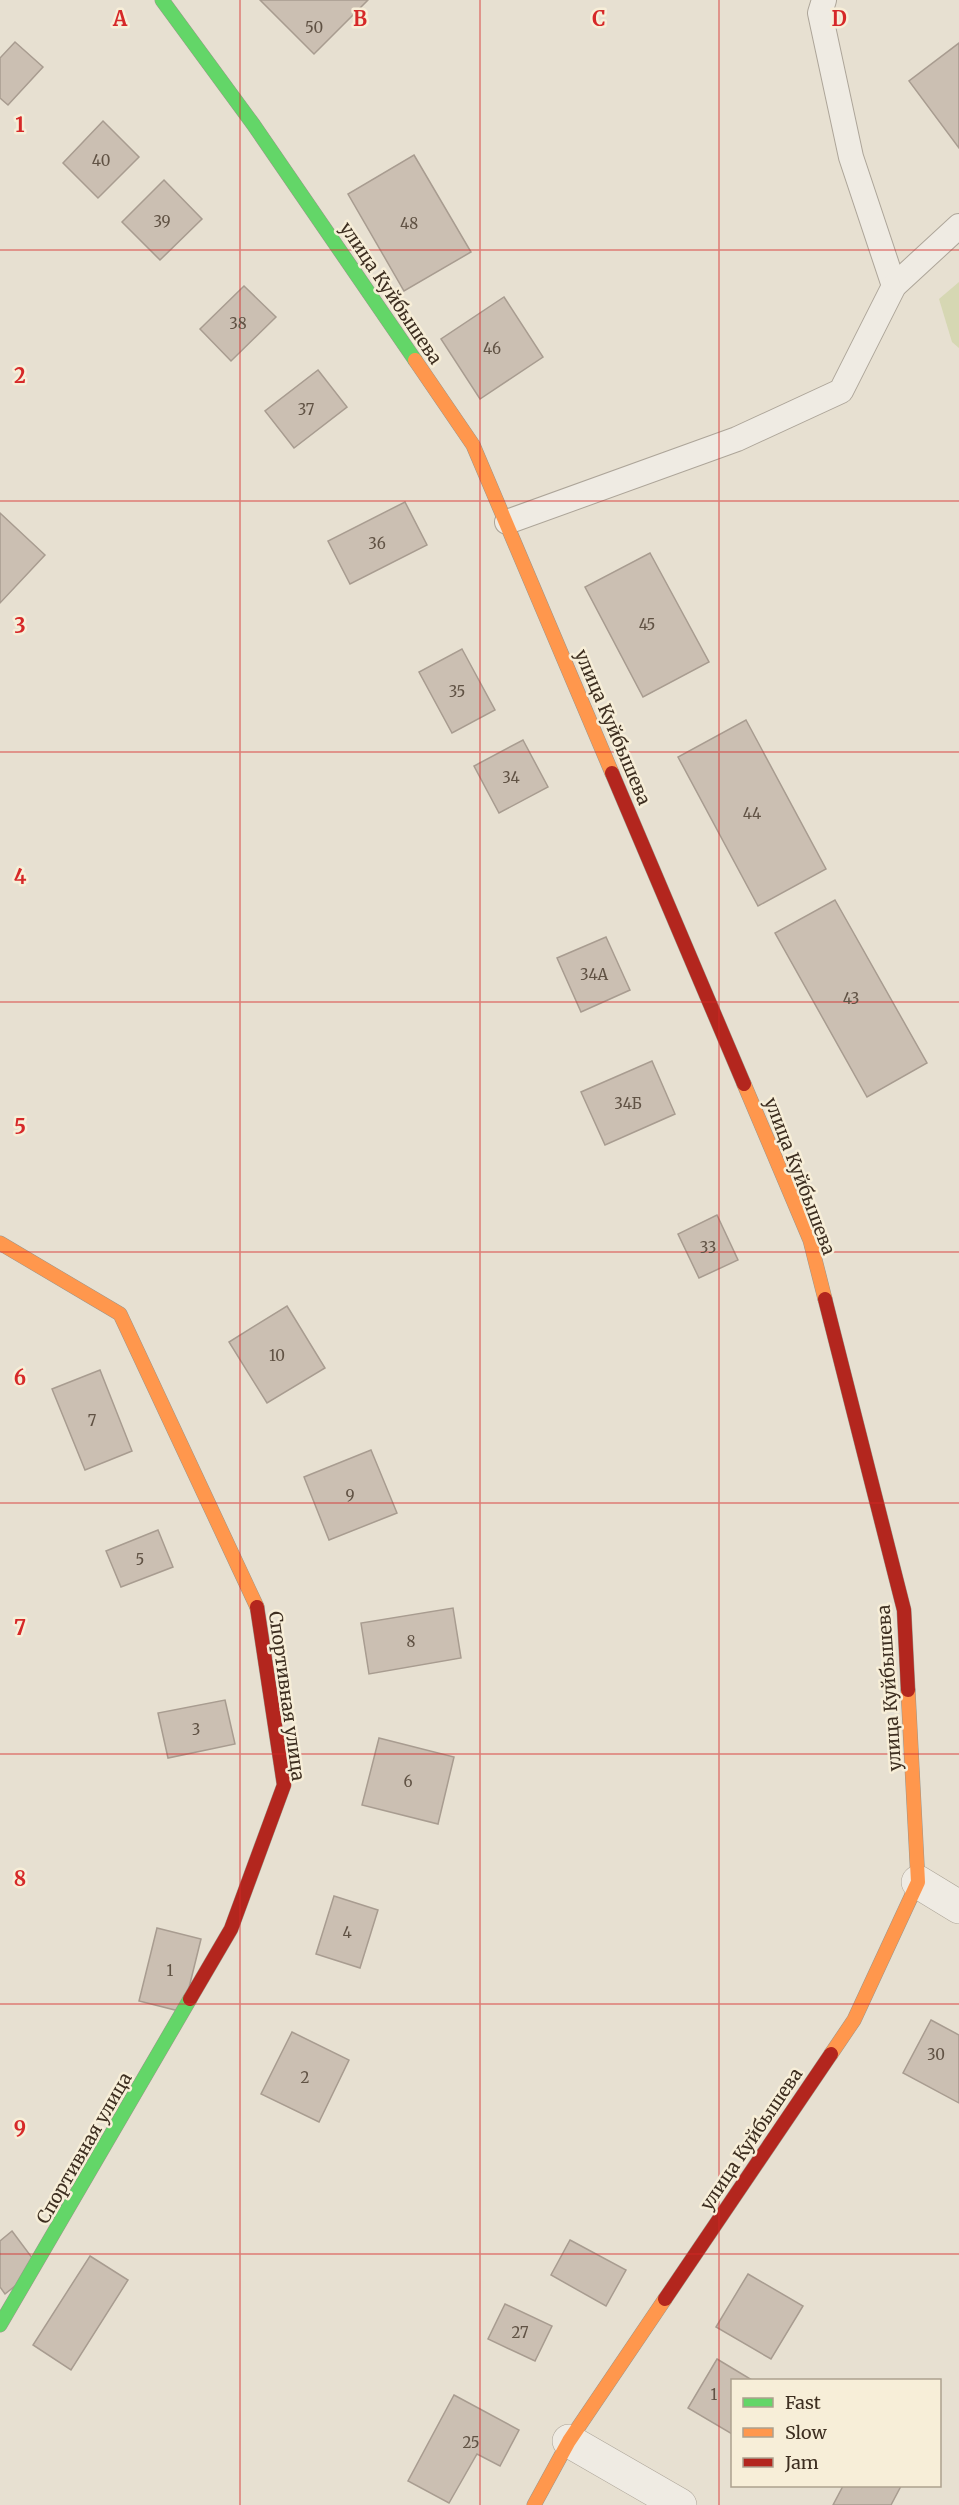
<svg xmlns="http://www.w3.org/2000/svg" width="959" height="2505" viewBox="0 0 959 2505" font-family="Merriweather,serif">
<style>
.green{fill:#d6d7b3}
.building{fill:#cbbfb2;stroke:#a89c90;stroke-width:1.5}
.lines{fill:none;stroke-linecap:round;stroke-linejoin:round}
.lane-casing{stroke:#ada599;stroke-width:26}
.street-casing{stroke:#ada599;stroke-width:34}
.fast-casing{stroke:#9c958a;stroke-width:15}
.slow-casing{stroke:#9c958a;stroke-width:15}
.jam-casing{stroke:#9c958a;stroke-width:15}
.lane{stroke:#efebe3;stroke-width:24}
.street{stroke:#efebe3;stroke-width:33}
.fast{stroke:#63d668;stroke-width:14}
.slow{stroke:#ff974d;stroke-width:14}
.jam{stroke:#b3261e;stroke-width:14}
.grid{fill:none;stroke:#d62828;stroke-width:1.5;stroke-opacity:0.55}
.labels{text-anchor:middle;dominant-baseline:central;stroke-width:5;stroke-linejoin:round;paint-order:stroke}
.number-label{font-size:15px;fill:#605244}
.street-label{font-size:18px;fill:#3d2e20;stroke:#f7eed8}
.grid-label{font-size:20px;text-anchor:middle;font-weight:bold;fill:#d62828;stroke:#f7eed8;stroke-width:5;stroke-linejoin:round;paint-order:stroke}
</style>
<rect width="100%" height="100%" fill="#e7e0d1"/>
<path class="green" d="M 959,282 L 959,348 L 952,342 L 939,299 Z"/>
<g class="building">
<path d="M 260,0 L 368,0 L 314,54 Z"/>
<path d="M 15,42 L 43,67 L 8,105 L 0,98 L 0,58 Z"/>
<path d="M 959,43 L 959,148 L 909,81 Z"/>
<path d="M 103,121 L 139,157 L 98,198 L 63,163 Z"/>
<path d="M 414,155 L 471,252 L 404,291 L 348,194 Z"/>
<path d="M 164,180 L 202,219 L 160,260 L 122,222 Z"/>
<path d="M 244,286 L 276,317 L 231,361 L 200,329 Z"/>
<path d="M 504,297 L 543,357 L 480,399 L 441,339 Z"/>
<path d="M 318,370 L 347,407 L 294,448 L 265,411 Z"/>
<path d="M 405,502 L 427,545 L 350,584 L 328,541 Z"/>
<path d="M 0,513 L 45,555 L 0,603 Z"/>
<path d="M 650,553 L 709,662 L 643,697 L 585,587 Z"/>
<path d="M 462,649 L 495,710 L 452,733 L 419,672 Z"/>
<path d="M 746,720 L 826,869 L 758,906 L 678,757 Z"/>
<path d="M 523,740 L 548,787 L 499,813 L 474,766 Z"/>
<path d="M 835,900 L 927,1063 L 867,1097 L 775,933 Z"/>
<path d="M 606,937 L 630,990 L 581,1012 L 557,958 Z"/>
<path d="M 652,1061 L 675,1114 L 605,1145 L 581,1092 Z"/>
<path d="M 717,1215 L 738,1260 L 699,1278 L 678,1234 Z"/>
<path d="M 287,1306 L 325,1368 L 267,1403 L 229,1342 Z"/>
<path d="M 100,1370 L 132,1451 L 85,1470 L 52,1389 Z"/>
<path d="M 371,1450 L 397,1513 L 329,1540 L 304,1477 Z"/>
<path d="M 158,1530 L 173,1567 L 121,1587 L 106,1551 Z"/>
<path d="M 453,1608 L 461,1658 L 369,1674 L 361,1623 Z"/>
<path d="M 225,1700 L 235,1744 L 168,1758 L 158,1713 Z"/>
<path d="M 379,1738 L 454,1757 L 438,1824 L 362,1805 Z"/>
<path d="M 334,1896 L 378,1910 L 360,1968 L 316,1954 Z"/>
<path d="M 157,1928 L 201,1939 L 183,2012 L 139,2001 Z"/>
<path d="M 931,2020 L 959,2035 L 959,2103 L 903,2073 Z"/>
<path d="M 292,2032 L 349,2060 L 319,2122 L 261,2094 Z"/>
<path d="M 12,2231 L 39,2267 L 5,2294 L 0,2287 L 0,2241 Z"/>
<path d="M 570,2240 L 626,2270 L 606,2306 L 551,2275 Z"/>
<path d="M 90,2256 L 128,2280 L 71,2370 L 33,2345 Z"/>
<path d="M 748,2274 L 803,2306 L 771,2359 L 716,2327 Z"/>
<path d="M 505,2304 L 552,2326 L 535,2361 L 488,2339 Z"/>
<path d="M 717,2359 L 752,2380 L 732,2380 L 732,2434 L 688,2408 Z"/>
<path d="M 454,2395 L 519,2430 L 500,2466 L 477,2454 L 449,2503 L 408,2481 Z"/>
<path d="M 843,2486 L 901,2486 L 891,2505 L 833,2505 Z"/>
</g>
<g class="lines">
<g class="lane-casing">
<g id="lane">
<path d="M 824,0 L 820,13 L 851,157 L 894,286"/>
<path d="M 507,522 L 737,439 L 841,391 L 894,286 L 959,226"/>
</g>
</g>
<g class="street-casing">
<g id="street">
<path d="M 918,1882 L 959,1907"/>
<path d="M 569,2441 L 680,2505"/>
</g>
</g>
<g class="fast-casing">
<g id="fast">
<path d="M 162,0 L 253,124 L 415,360"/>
<path d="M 0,2325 L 190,1999"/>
</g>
</g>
<g class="slow-casing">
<g id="slow">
<path d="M 415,360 L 473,445 L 612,773"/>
<path d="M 744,1084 L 810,1240 L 825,1299"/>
<path d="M 0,1243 L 120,1314 L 257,1607"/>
<path d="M 831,2054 L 854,2020 L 918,1882 L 908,1690"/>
<path d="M 534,2505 L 569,2441 L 665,2299"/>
</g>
</g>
<g class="jam-casing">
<g id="jam">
<path d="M 612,773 L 744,1084"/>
<path d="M 825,1299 L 904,1610 L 908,1690"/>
<path d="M 190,1999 L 231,1929 L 284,1785 L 257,1607"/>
<path d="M 665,2299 L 831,2054"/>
</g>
</g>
<use href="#lane" class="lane"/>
<use href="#street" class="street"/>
<use href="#fast" class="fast"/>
<use href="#slow" class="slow"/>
<use href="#jam" class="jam"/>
</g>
<path class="grid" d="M 240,0 L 240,2505M 480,0 L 480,2505M 719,0 L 719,2505M 0,250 L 959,250M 0,501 L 959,501M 0,752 L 959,752M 0,1002 L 959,1002M 0,1252 L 959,1252M 0,1503 L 959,1503M 0,1754 L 959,1754M 0,2004 L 959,2004M 0,2254 L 959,2254"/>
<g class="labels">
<g class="number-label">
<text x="314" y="27">50</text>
<text x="101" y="160">40</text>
<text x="162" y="221">39</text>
<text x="409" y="223">48</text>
<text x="238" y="323">38</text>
<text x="492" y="348">46</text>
<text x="306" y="409">37</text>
<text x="377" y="543">36</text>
<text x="647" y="624">45</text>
<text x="457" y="691">35</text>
<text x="511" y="777">34</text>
<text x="752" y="813">44</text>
<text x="594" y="974">34А</text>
<text x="851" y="998">43</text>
<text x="628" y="1103">34Б</text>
<text x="708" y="1247">33</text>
<text x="277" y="1355">10</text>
<text x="92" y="1420">7</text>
<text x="350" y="1495">9</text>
<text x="140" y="1559">5</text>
<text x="411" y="1641">8</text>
<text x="196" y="1729">3</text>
<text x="408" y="1781">6</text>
<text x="347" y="1932">4</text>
<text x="170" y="1970">1</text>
<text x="936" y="2054">30</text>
<text x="305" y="2077">2</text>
<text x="520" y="2332">27</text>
<text x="714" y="2394">1</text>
<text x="471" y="2442">25</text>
</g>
<g class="street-label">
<text transform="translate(391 293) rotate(56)">улица Куйбышева</text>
<text transform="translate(613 727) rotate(67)">улица Куйбышева</text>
<text transform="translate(800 1176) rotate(69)">улица Куйбышева</text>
<text transform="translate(889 1688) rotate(-94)">улица Куйбышева</text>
<text transform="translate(287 1696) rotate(82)">Спортивная улица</text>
<text transform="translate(751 2139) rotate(-56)">улица Куйбышева</text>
<text transform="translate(84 2148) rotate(-60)">Спортивная улица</text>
</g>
</g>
<g class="grid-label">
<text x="120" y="26">A</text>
<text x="360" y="26">B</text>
<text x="599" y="26">C</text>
<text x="839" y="26">D</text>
<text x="20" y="132">1</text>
<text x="20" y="383">2</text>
<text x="20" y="633">3</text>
<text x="20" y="884">4</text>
<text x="20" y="1134">5</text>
<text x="20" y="1385">6</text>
<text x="20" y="1635">7</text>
<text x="20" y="1886">8</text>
<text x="20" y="2136">9</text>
</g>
<rect x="731" y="2379" width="210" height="108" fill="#f7eed8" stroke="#ada18e" stroke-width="1.5"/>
<rect x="743" y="2398" width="30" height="9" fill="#63d668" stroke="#ada18e" stroke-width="1.5"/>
<text x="785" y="2409" font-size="18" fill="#3d2e20">Fast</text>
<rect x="743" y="2428" width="30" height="9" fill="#ff974d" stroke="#ada18e" stroke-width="1.5"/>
<text x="785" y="2439" font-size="18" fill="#3d2e20">Slow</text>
<rect x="743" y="2458" width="30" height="9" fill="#b3261e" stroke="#ada18e" stroke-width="1.5"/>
<text x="785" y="2469" font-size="18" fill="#3d2e20">Jam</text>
</svg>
